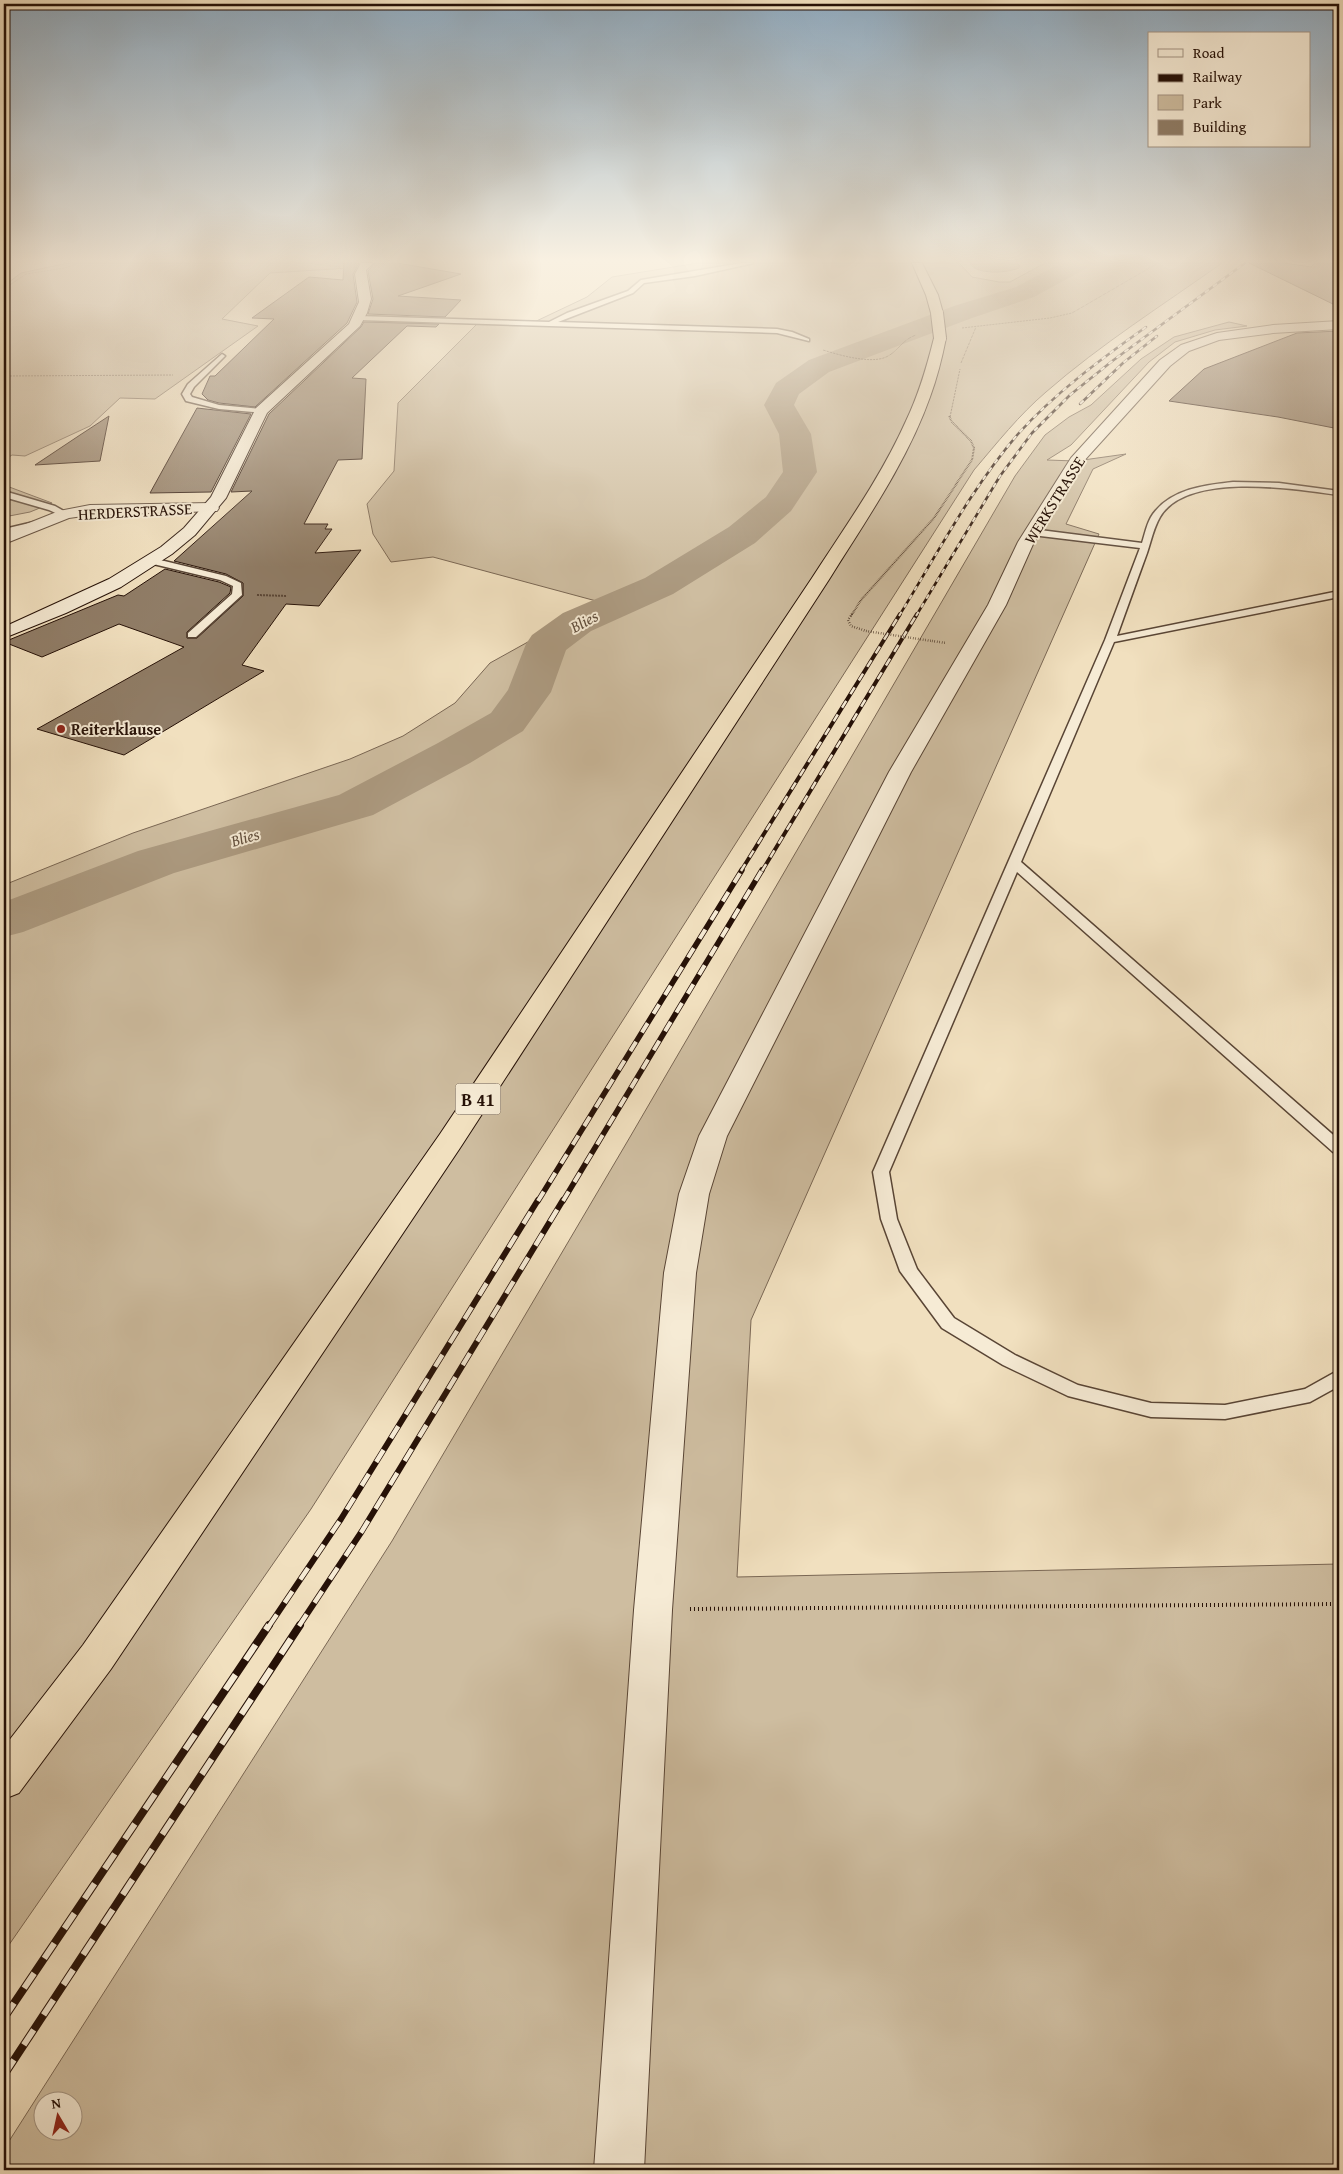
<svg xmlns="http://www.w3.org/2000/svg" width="1343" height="2174" viewBox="0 0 1343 2174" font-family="'Gentium Book Plus',serif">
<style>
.green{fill:#cebda0;stroke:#7a6754;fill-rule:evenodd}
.water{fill:#ac9a80;stroke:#766350}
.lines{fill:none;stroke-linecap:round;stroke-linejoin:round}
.river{fill:#ac9a80;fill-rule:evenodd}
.building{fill:#907d67;stroke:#261107}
.service-casing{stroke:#594535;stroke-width:3}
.minor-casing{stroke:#594535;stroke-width:2}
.secondary-casing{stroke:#261107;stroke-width:2}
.trunk-casing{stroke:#261107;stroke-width:2}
.path-far4{stroke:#261107;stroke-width:1;stroke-dasharray:0.5 1;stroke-linecap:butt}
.path-far3{stroke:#261107;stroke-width:2;stroke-dasharray:0.5 1;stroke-linecap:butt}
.path-far2{stroke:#261107;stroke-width:2.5;stroke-dasharray:0.5 2;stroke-linecap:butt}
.path-far1{stroke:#261107;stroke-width:3;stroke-dasharray:1 2.5;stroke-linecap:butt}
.path{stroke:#261107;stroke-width:4;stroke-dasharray:1 3;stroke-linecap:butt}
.service{fill:#f6ebd5;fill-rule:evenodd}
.minor{fill:#f6ebd5;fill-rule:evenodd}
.secondary{fill:#f6ebd5;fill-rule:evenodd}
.trunk{fill:#f1e0bf;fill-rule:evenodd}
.rail-far4-casing{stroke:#261107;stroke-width:2.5}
.rail-far3-casing{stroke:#261107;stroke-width:4}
.rail-far2-casing{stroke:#261107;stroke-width:5.5}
.rail-far1-casing{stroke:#261107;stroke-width:6}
.rail-casing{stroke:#261107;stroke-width:8}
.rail-far4{stroke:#f6ebd5;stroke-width:2;stroke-dasharray:5;stroke-linecap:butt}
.rail-far3{stroke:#f6ebd5;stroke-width:2.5;stroke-dasharray:8;stroke-linecap:butt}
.rail-far2{stroke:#f6ebd5;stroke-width:4;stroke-dasharray:11;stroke-linecap:butt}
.rail-far1{stroke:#f6ebd5;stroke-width:4.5;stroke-dasharray:14;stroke-linecap:butt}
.rail{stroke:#f6ebd5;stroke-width:6;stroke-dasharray:18;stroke-linecap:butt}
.trunk-bridge-casing{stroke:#261107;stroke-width:14;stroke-linecap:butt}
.path-bridge{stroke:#261107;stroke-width:2.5;stroke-dasharray:0.5 2;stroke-linecap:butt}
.trunk-bridge{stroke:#f1e0bf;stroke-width:12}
.poi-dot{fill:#8f2418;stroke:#f6ebd5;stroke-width:2}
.labels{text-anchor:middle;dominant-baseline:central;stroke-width:4;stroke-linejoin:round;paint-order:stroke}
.far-street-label{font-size:16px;fill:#261107;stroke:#f6ebd5}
.far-water-label{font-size:16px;font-style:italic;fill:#624f3d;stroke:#f6ebd5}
.far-poi-label{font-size:16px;font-weight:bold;fill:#261107;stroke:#f6ebd5;text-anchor:start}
.shield{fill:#f6ebd5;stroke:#645245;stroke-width:1}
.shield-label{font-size:18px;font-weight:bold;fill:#261107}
</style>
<rect width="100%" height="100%" fill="#f1e0bf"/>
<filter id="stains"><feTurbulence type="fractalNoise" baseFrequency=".004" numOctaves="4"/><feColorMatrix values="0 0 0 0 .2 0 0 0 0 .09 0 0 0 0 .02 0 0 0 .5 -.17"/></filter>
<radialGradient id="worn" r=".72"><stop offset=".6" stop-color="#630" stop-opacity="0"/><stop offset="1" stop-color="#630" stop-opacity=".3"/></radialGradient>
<g class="green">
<path d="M 68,263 L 358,263 L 349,268 L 270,273 L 222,319 L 258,326 L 155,399 L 120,398 L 90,426 L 25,456 L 12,455 L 4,460 L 4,286 L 21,273 Z"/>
<path d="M 698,263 L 959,263 L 972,277 L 999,282 L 1010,282 L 1045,263 L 1222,263 C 1163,305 1101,344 1046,392 C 1019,415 997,443 974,470 L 311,1509 L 4,1952 L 4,885 L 133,833 L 350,759 L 403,736 L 455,703 L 490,663 L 600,602 L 433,557 L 391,562 L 373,534 L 367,504 L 394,471 L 398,403 L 477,324 L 528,325 L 587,297 L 612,277 Z"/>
<path d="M 1229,322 L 1247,326 L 1215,330 L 1175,342 L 1149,362 L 1071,445 L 1047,460 L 1076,461 L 1126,454 L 1093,469 L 1066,524 L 1099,534 L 751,1320 L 737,1577 L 1339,1564 L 1339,2170 L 4,2170 L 4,2149 L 392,1541 L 630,1137 L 1015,476 L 1045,435 L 1069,417 L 1091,405 L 1141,359 L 1174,337 ZM 42,2102 L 72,2102 L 72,2132 L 42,2132 Z"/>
<path d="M 4,485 L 52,503 L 30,512 L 4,517 Z"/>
</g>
<path class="water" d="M 1016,263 L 1020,266 L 1019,268 C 1007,273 978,275 970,264 Z"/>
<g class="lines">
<path class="river" d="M 1061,263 L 1091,263 L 1087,268 L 1034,297 L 972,318 L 829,372 L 799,394 L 794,405 L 811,434 L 817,472 L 791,511 L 755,543 L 673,594 L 591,631 L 566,650 L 551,692 L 523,731 L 470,763 L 373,815 L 174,873 L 23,932 L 4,937 L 4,902 L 138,851 L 339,795 L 438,743 L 491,713 L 508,690 L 526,644 L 532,635 L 563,613 L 645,578 L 729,527 L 766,497 L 783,472 L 779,434 L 764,405 L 776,383 L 809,360 L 954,306 L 1016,287 Z"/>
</g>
<g class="building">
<path d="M 344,263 L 359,263 L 353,274 L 357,302 L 347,323 L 255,407 L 219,403 L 208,400 L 202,394 L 210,376 L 215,376 L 274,319 L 252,318 L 309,277 L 343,280 Z"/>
<path d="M 375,263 L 397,263 L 461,274 L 398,296 L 461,300 L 445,317 L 368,314 L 373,299 L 368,271 Z"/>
<path d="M 1249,263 L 1284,263 L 1311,267 L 1315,263 L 1339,263 L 1339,307 Z"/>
<path d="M 364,322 L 439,324 L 436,327 L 407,326 L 352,378 L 366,379 L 362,459 L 338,460 L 304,524 L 328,524 L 325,529 L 332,529 L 315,553 L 361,550 L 319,606 L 286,604 L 242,665 L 264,671 L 124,755 L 37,729 L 184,647 L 119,624 L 42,657 L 4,642 L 118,595 L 124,596 L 165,569 L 219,582 L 231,587 L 230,593 L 187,632 L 187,638 L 197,638 L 243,596 L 243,583 L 226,574 L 174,561 L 252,491 L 231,492 L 269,414 L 361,327 Z"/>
<path d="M 1339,331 L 1339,429 L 1278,417 L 1169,401 L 1204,369 L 1297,333 Z"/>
<path d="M 197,408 L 251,414 L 211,492 L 150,493 Z"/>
<path d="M 109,416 L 100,461 L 35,465 L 80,435 Z"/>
</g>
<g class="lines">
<g class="service-casing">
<g id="service">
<path d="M 742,263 L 754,263 L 695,276 L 644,283 L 633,293 L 558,322 L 777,329 L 792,332 L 809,339 L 809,341 L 777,333 L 359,320 L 356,318 L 359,316 L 549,322 L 567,313 L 628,291 L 641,280 Z"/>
<path d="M 222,354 L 225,356 L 194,387 L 190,394 L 192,397 L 219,405 L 261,409 L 264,409 L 264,413 L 219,409 L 186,401 L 182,394 L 188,384 Z"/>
<path d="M 1233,482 L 1279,483 L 1339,491 L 1339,495 C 1296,489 1187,471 1160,517 C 1154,527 1151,541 1147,553 C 1137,580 1127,608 1117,636 L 1339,591 L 1339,597 L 1114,642 L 1021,862 L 1339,1140 L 1339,1153 L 1333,1152 L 1017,872 L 889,1172 L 897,1219 L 917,1269 L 954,1318 L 1015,1355 L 1078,1385 L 1151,1403 L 1225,1405 L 1305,1389 L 1339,1370 L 1339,1386 L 1310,1402 L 1225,1419 L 1151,1417 L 1068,1396 L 1003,1365 L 942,1328 L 900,1271 L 881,1219 L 873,1172 L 1105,640 L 1140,548 L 1032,535 L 1028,532 L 1032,529 L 1142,543 C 1145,534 1147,522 1153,514 C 1171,489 1205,485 1233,482 Z"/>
<path d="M 4,491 L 55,506 L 69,514 L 62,516 L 49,510 L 4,497 Z"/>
<path d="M 38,521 L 42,524 L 41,526 L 4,535 L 4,529 Z"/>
<path d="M 152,558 L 226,576 L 241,583 L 242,595 L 196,637 L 188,637 L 188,633 L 232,594 L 233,586 L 220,580 L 149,563 L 149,559 Z"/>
</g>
</g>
<g class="minor-casing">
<g id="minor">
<path d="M 1339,321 L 1339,329 L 1273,333 L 1219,340 L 1189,351 L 1170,366 L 1082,463 L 1034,542 L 1006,605 L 911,772 L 727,1136 L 709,1194 L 696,1273 L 672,1610 L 644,2170 L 594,2170 L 634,1610 L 664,1273 L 679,1194 L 699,1136 L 889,772 L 988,605 L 1018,542 L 1071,458 L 1160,360 L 1181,345 L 1217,333 L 1273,325 Z"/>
<path d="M 211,503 L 217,505 L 219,508 L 217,511 L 90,515 L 69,518 L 4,544 L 4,533 L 59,511 L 90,505 Z"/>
</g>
</g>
<g class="secondary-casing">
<path id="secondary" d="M 361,263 L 373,263 L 366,270 L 371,299 L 367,313 L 360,326 L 267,413 L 226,498 L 195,535 L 172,554 L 121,587 L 66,613 L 4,638 L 4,627 L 109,579 L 161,547 L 184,528 L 211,497 L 256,408 L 349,324 L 359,302 L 355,274 Z"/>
</g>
<g class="trunk-casing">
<g id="trunk">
<path d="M 912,263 L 922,263 L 938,295 L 943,313 L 941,315 L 933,315 L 931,313 L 926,295 Z"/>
<path d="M 940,334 L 946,338 C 942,358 937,378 930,397 C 907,462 866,520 830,578 L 460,1148 L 111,1669 L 19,1793 L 4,1799 L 4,1747 L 83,1645 L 440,1134 L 812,578 C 845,527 881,477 906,421 C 919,394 927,366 934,338 Z"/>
</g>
</g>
<g class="path-far4">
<path d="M 308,263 L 340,267"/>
<path d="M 4,289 L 26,274 L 65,268 L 79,263"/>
<path d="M 962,328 L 1050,318 L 1072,313 L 1158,263"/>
<path d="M 823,350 C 839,355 873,365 888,356 C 899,350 902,340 916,335"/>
<path d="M 961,363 L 976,327"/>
<path d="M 4,376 L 173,375"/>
<path d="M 950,417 L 960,369"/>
</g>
<g class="path-far3">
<path d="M 257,595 L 287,596"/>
<path d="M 851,616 L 861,600 L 934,518 L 972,460 L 974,448 L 971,441 L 952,422 L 949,416"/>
</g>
<g class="path-far2">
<path d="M 852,614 L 848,620 L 851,626 L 866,631"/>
<path d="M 932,641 L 946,643"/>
</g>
<path class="path-far1" d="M 4,884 L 6,890 L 4,894"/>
<path class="path" d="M 690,1609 L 1339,1604"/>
<use href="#service" class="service"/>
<use href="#minor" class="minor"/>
<use href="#secondary" class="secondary"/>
<use href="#trunk" class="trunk"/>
<g class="rail-far4-casing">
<g id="rail-far4">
<path d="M 1080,404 L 1123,363 L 1157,336"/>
<path d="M 899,616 C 936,556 972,487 1018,434 C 1055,393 1101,359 1146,327"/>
<path d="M 916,616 L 1000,476 L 1032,433 L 1070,395 L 1111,362 L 1245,263"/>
</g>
</g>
<g class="rail-far3-casing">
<g id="rail-far3">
<path d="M 741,871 L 900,614"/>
<path d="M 762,871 L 917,614"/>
</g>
</g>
<g class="rail-far2-casing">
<g id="rail-far2">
<path d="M 538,1201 L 742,870"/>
<path d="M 563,1201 L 762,870"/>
</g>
</g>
<g class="rail-far1-casing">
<g id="rail-far1">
<path d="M 269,1626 L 341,1519 L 538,1200"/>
<path d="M 299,1626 L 362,1531 L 563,1200"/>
</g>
</g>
<g class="rail-casing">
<g id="rail">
<path d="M 4,2018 L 269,1625"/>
<path d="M 4,2075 L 300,1625"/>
</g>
</g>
<use href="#rail-far4" class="rail-far4"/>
<use href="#rail-far3" class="rail-far3"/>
<use href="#rail-far2" class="rail-far2"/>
<use href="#rail-far1" class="rail-far1"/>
<use href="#rail" class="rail"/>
<g class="trunk-bridge-casing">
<path id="trunk-bridge" d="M 937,313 L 940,338"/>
</g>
<path class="path-bridge" d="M 866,631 L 932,641"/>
<use href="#trunk-bridge" class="trunk-bridge"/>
</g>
<linearGradient id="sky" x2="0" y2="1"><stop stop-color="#90aabe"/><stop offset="0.46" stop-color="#f9f1e2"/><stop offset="1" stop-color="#f9f1e2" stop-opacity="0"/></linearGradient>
<rect width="1343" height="567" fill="url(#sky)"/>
<circle class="poi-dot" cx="61" cy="729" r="5"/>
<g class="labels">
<g class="far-street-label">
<text transform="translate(1054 500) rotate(-58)">WERKSTRASSE</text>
<text transform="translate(135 511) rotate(-3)">HERDERSTRASSE</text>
</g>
<g class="far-water-label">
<text transform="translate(584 621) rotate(-28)">Blies</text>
<text transform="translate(245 837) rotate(-16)">Blies</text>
</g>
<g class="far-poi-label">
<text x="71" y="729">Reiterklause</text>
</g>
<rect class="shield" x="455.5" y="1083.5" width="45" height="31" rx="4"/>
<g class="shield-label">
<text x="478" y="1099">B 41</text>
</g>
</g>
<rect width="1343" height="2174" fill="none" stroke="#f1e0bf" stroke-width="20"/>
<rect x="5" y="5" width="1333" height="2164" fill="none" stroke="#261107" stroke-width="2.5"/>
<rect x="10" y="10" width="1323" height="2154" fill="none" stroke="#261107"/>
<rect x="1148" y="32" width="162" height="115" fill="#f6ebd5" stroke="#a39483"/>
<rect x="1158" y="49" width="25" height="8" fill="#f6ebd5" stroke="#a39483"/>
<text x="1193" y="58" font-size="15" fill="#261107">Road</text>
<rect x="1158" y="74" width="25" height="8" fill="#261107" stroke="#a39483"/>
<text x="1193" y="82" font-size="15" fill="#261107">Railway</text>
<rect x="1158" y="95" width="25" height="15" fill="#cebda0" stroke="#a39483"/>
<text x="1193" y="108" font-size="15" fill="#261107">Park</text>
<rect x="1158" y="120" width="25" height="15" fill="#907d67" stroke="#a39483"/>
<text x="1193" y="132" font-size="15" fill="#261107">Building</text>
<g transform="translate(58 2116) rotate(351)"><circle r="24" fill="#f6ebd5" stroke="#a39483"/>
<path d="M0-4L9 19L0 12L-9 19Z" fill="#8f2418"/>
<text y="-8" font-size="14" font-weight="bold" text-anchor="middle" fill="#261107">N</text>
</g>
<rect width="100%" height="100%" filter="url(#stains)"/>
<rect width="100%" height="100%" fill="url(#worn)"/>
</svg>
